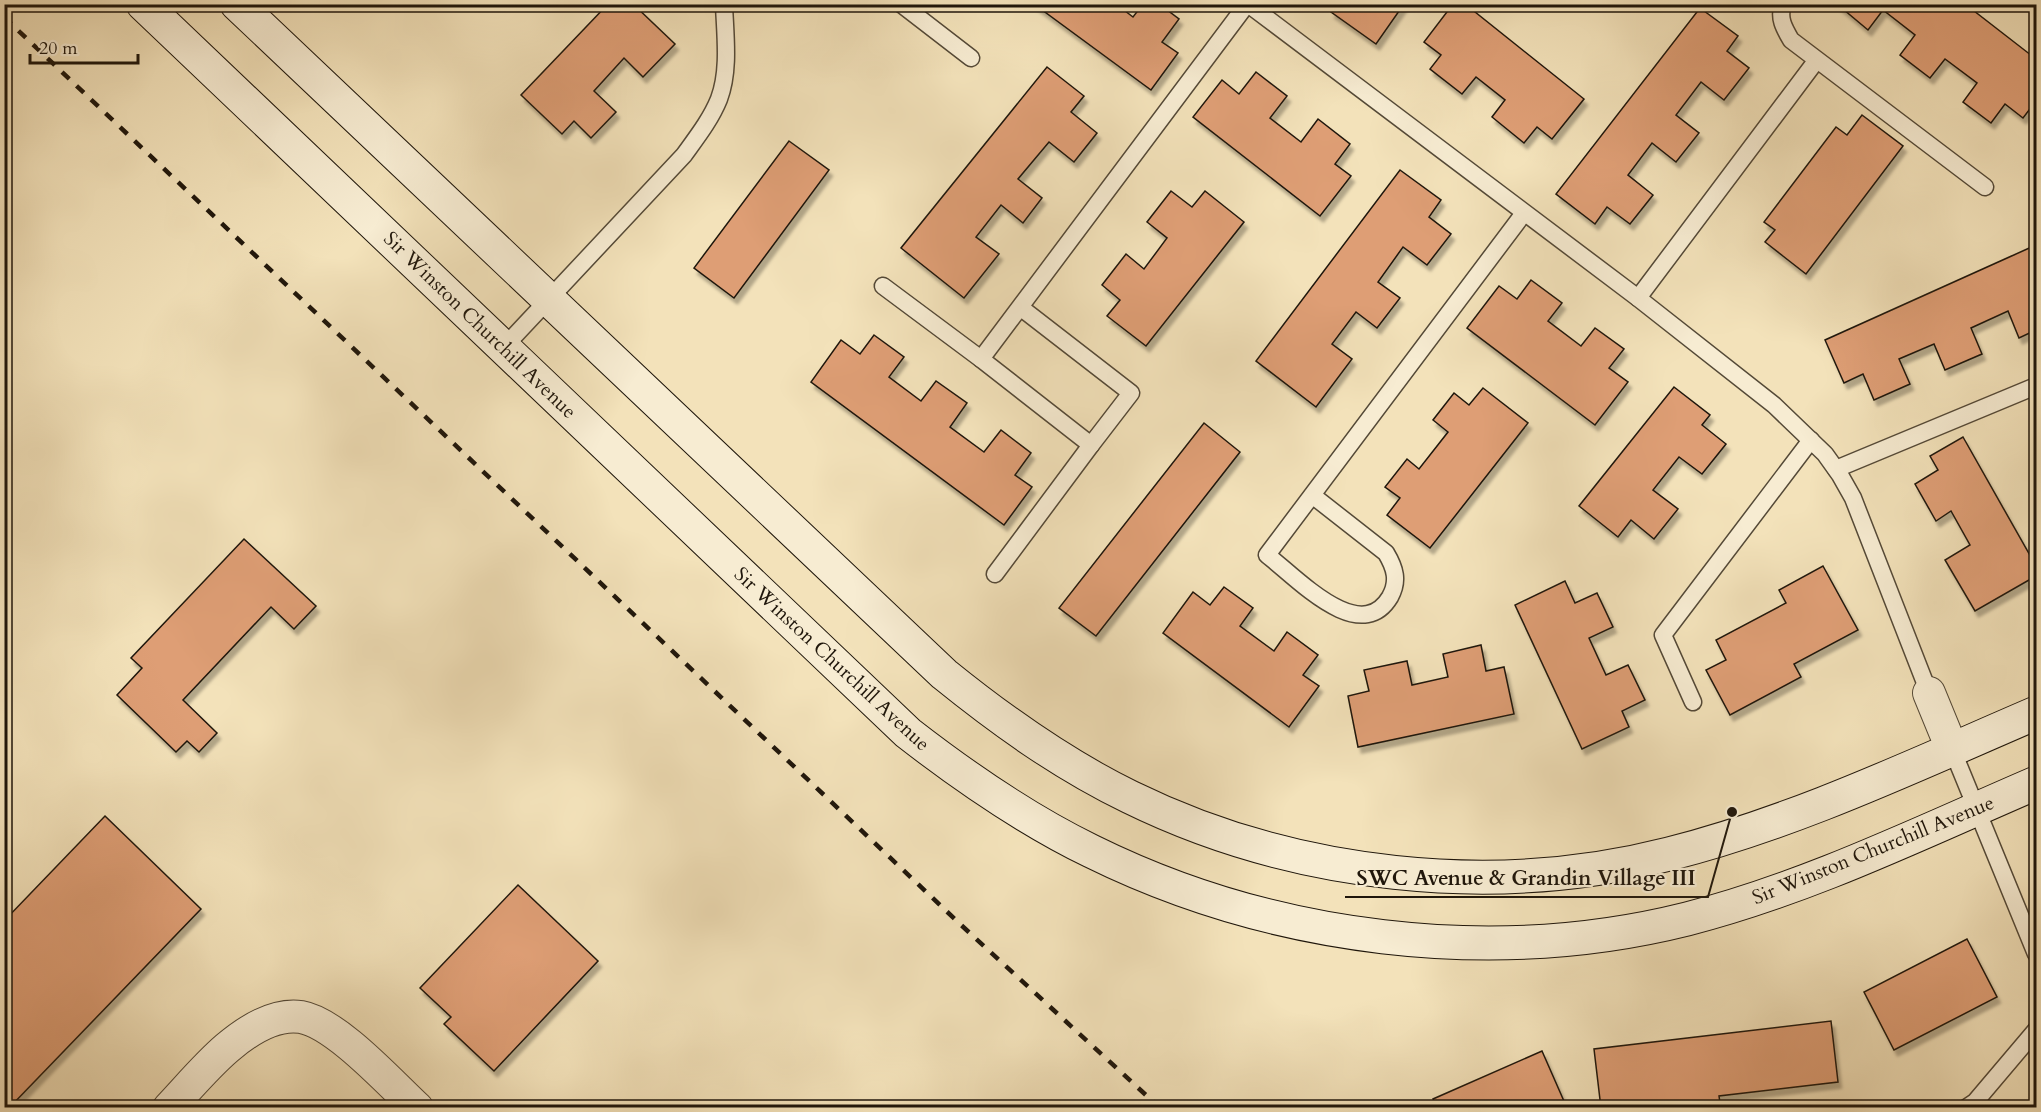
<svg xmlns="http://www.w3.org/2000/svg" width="2041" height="1112" viewBox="0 0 2041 1112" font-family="Cardo,serif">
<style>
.building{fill:#de9e74;stroke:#1f160b;stroke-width:1.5;filter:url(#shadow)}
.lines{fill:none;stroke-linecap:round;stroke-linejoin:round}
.service-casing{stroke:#544937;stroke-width:19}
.minor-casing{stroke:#544937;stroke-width:34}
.secondary-casing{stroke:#1f160b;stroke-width:35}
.service{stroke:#f7ecd2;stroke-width:16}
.minor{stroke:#f7ecd2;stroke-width:32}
.secondary{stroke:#f7ecd2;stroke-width:33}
.rail{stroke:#1f160b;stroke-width:4.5;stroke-dasharray:10 10;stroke-linecap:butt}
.labels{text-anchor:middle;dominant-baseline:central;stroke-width:4.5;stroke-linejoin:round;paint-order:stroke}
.street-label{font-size:20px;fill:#1f160b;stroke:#f7ecd2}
.leader{fill:none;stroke:#1f160b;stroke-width:2}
.callout-dot{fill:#1f160b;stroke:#f7ecd2;stroke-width:2}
.callout-label{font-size:21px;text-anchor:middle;font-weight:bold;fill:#1f160b;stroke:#f7ecd2;stroke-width:4.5;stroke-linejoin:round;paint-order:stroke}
</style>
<defs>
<filter id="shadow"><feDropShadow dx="3.5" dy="6" stdDeviation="1.5" flood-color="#0004"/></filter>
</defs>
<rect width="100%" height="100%" fill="#f3e2ba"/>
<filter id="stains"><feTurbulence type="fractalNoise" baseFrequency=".00333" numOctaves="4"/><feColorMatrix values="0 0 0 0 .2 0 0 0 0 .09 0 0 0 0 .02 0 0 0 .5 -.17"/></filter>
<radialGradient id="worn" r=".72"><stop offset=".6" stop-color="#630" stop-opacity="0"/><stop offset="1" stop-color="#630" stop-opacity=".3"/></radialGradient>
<g class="building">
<path d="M 608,4 L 633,4 L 675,44 L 643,77 L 624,58 L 594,91 L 616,112 L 591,138 L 574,121 L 562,134 L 521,95 Z"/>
<path d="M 1034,4 L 1116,4 L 1133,17 L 1143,4 L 1159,4 L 1179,19 L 1162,42 L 1178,53 L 1151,90 Z"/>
<path d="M 1336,4 L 1404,4 L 1376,44 L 1331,12 Z"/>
<path d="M 1453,4 L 1465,4 L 1584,99 L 1552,139 L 1537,127 L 1524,143 L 1492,117 L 1505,100 L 1476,77 L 1462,94 L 1430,69 L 1441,55 L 1424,42 Z"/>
<path d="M 1837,4 L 1965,4 L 2036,59 L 2036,101 L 2023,118 L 2005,104 L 1991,123 L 1963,102 L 1977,83 L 1945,59 L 1930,78 L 1900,55 L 1915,35 L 1883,10 L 1868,30 Z"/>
<path d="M 1700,8 L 1738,36 L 1727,51 L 1749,68 L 1724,100 L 1701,82 L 1676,115 L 1699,133 L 1676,162 L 1652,143 L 1628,175 L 1653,195 L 1630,224 L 1607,207 L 1595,224 L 1556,194 Z"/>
<path d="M 1047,67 L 1084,96 L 1071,112 L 1097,133 L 1074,162 L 1049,142 L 1018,179 L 1042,198 L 1023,223 L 1001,205 L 976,237 L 999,254 L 964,298 L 901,248 Z"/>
<path d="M 1256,72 L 1287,96 L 1270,118 L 1301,142 L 1318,119 L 1350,144 L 1335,164 L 1351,176 L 1320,216 L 1193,117 L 1222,80 L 1239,94 Z"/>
<path d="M 1862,115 L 1903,146 L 1806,274 L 1765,242 L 1775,230 L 1764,222 L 1836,127 L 1847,135 Z"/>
<path d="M 789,141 L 829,170 L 734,298 L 694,268 Z"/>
<path d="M 1400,170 L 1441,200 L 1429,217 L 1451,234 L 1427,265 L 1403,247 L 1378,282 L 1400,298 L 1377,328 L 1356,312 L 1332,344 L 1352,359 L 1316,407 L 1256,361 Z"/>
<path d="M 1171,191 L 1192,207 L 1205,191 L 1244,222 L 1146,346 L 1107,316 L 1120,300 L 1102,285 L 1126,254 L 1144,269 L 1167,238 L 1147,222 Z"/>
<path d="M 2036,245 L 2036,330 L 2019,338 L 2008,311 L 1971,328 L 1982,354 L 1945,370 L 1934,344 L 1899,359 L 1910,384 L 1874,400 L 1863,374 L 1844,383 L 1825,340 Z"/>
<path d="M 1531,280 L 1562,303 L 1548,321 L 1581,346 L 1595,328 L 1624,349 L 1609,368 L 1628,382 L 1595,425 L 1467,328 L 1499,286 L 1517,299 Z"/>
<path d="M 874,335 L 904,357 L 889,377 L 921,401 L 936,381 L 967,403 L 950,427 L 984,452 L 1001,430 L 1031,453 L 1015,475 L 1032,487 L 1004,525 L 811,382 L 841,340 L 860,354 Z"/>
<path d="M 1674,387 L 1710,415 L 1702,425 L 1726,444 L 1702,474 L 1679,457 L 1653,490 L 1678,509 L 1654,539 L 1631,520 L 1618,537 L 1579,506 Z"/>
<path d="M 1483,388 L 1528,423 L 1430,548 L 1387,515 L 1400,498 L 1385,487 L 1407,459 L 1419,469 L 1448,432 L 1433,420 L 1454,393 L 1469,405 Z"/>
<path d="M 1204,423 L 1240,452 L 1096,636 L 1059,608 Z"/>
<path d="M 1963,437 L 2036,566 L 2036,576 L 1975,611 L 1945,560 L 1970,545 L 1951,511 L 1936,521 L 1915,484 L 1938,470 L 1930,456 Z"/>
<path d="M 244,539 L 316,606 L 294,629 L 271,607 L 183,700 L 217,733 L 199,752 L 187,741 L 176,752 L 117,695 L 142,668 L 131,658 Z"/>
<path d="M 1823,566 L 1858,630 L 1794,664 L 1801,677 L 1730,715 L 1706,670 L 1726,660 L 1716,640 L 1786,603 L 1779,590 Z"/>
<path d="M 1565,581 L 1575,603 L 1597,593 L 1613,627 L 1589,638 L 1606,675 L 1628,665 L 1645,700 L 1622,711 L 1629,727 L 1582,749 L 1515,605 Z"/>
<path d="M 1224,587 L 1253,608 L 1240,626 L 1274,651 L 1287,632 L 1318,655 L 1303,675 L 1319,686 L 1289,727 L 1163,633 L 1193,592 L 1210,605 Z"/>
<path d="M 1481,645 L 1486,671 L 1504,667 L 1514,714 L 1358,747 L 1348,696 L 1369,691 L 1364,670 L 1407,661 L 1412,685 L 1448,677 L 1443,654 Z"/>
<path d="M 105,816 L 201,909 L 9,1108 L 4,1108 L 4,921 Z"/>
<path d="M 518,885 L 598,961 L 494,1071 L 444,1024 L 451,1017 L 420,988 Z"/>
<path d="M 1967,939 L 1997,997 L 1894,1050 L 1864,992 Z"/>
<path d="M 1831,1021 L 1838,1082 L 1719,1096 L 1720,1103 L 1683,1108 L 1601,1108 L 1594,1049 Z"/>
<path d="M 1542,1051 L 1567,1108 L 1437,1108 L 1433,1099 Z"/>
</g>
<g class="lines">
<g class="service-casing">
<g id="service">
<path d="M 901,4 L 971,58"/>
<path d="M 1248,4 L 1638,298 L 1774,405 L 1825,454 L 1840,475 L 1853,498 L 1929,693"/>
<path d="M 1783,4 C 1778,18 1784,28 1791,40 L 1985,187"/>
<path d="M 883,286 L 981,359"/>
<path d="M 1638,298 L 1816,61"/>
<path d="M 1020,307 L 1131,393 L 1091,445 L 981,359 L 1247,4"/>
<path d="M 504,347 L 684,155 C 697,137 711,119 719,99 C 730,70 725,34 724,4"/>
<path d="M 1836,469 L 2036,386"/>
<path d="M 1312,495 L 1386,553 C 1395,568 1399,581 1390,597 C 1360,647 1296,577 1267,555 L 1524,213"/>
<path d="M 995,574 L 1091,445"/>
<path d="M 1693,702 L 1663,635 L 1811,440"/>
<path d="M 1952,749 L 2036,954"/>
<path d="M 1966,1108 L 1975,1102 L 2036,1030"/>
</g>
</g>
<g class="minor-casing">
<g id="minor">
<path d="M 1929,693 L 1952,749"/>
<path d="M 169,1108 C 188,1088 206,1066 227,1048 C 247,1031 274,1013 301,1017 C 336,1023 390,1083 417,1108"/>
</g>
</g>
<g class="secondary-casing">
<g id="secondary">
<path d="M 143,4 L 908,733 C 966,778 1025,819 1091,851 C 1271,940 1491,968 1687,919 C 1808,888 1922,832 2036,783"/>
<path d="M 237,4 L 944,674 C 1002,721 1062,764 1130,797 C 1293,877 1493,899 1669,854 C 1796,822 1917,764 2036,713"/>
</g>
</g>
<use href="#service" class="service"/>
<use href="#minor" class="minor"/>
<use href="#secondary" class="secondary"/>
<path class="rail" d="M 4,17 L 960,924 L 1160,1108"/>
</g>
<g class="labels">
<g class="street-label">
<text transform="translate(480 325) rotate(44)">Sir Winston Churchill Avenue</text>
<text transform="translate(832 659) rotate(43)">Sir Winston Churchill Avenue</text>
<text transform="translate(1873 850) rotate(-22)">Sir Winston Churchill Avenue</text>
</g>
</g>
<path class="leader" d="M1732 812L1708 897H1345"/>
<circle class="callout-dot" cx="1732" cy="812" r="6"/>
<g class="callout-label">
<text x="1526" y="885">SWC Avenue &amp; Grandin Village III</text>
</g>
<rect width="2041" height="1112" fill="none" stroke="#f3e2ba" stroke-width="24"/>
<rect x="6" y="6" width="2029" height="1100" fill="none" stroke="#1f160b" stroke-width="3"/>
<rect x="12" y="12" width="2017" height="1088" fill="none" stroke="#1f160b" stroke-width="1.5"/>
<path d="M30 54v9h108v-9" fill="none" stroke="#1f160b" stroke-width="3"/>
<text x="39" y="54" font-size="18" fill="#1f160b" stroke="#f7ecd2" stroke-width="4.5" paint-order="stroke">20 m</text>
<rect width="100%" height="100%" filter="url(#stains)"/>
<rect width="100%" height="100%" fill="url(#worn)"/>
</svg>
